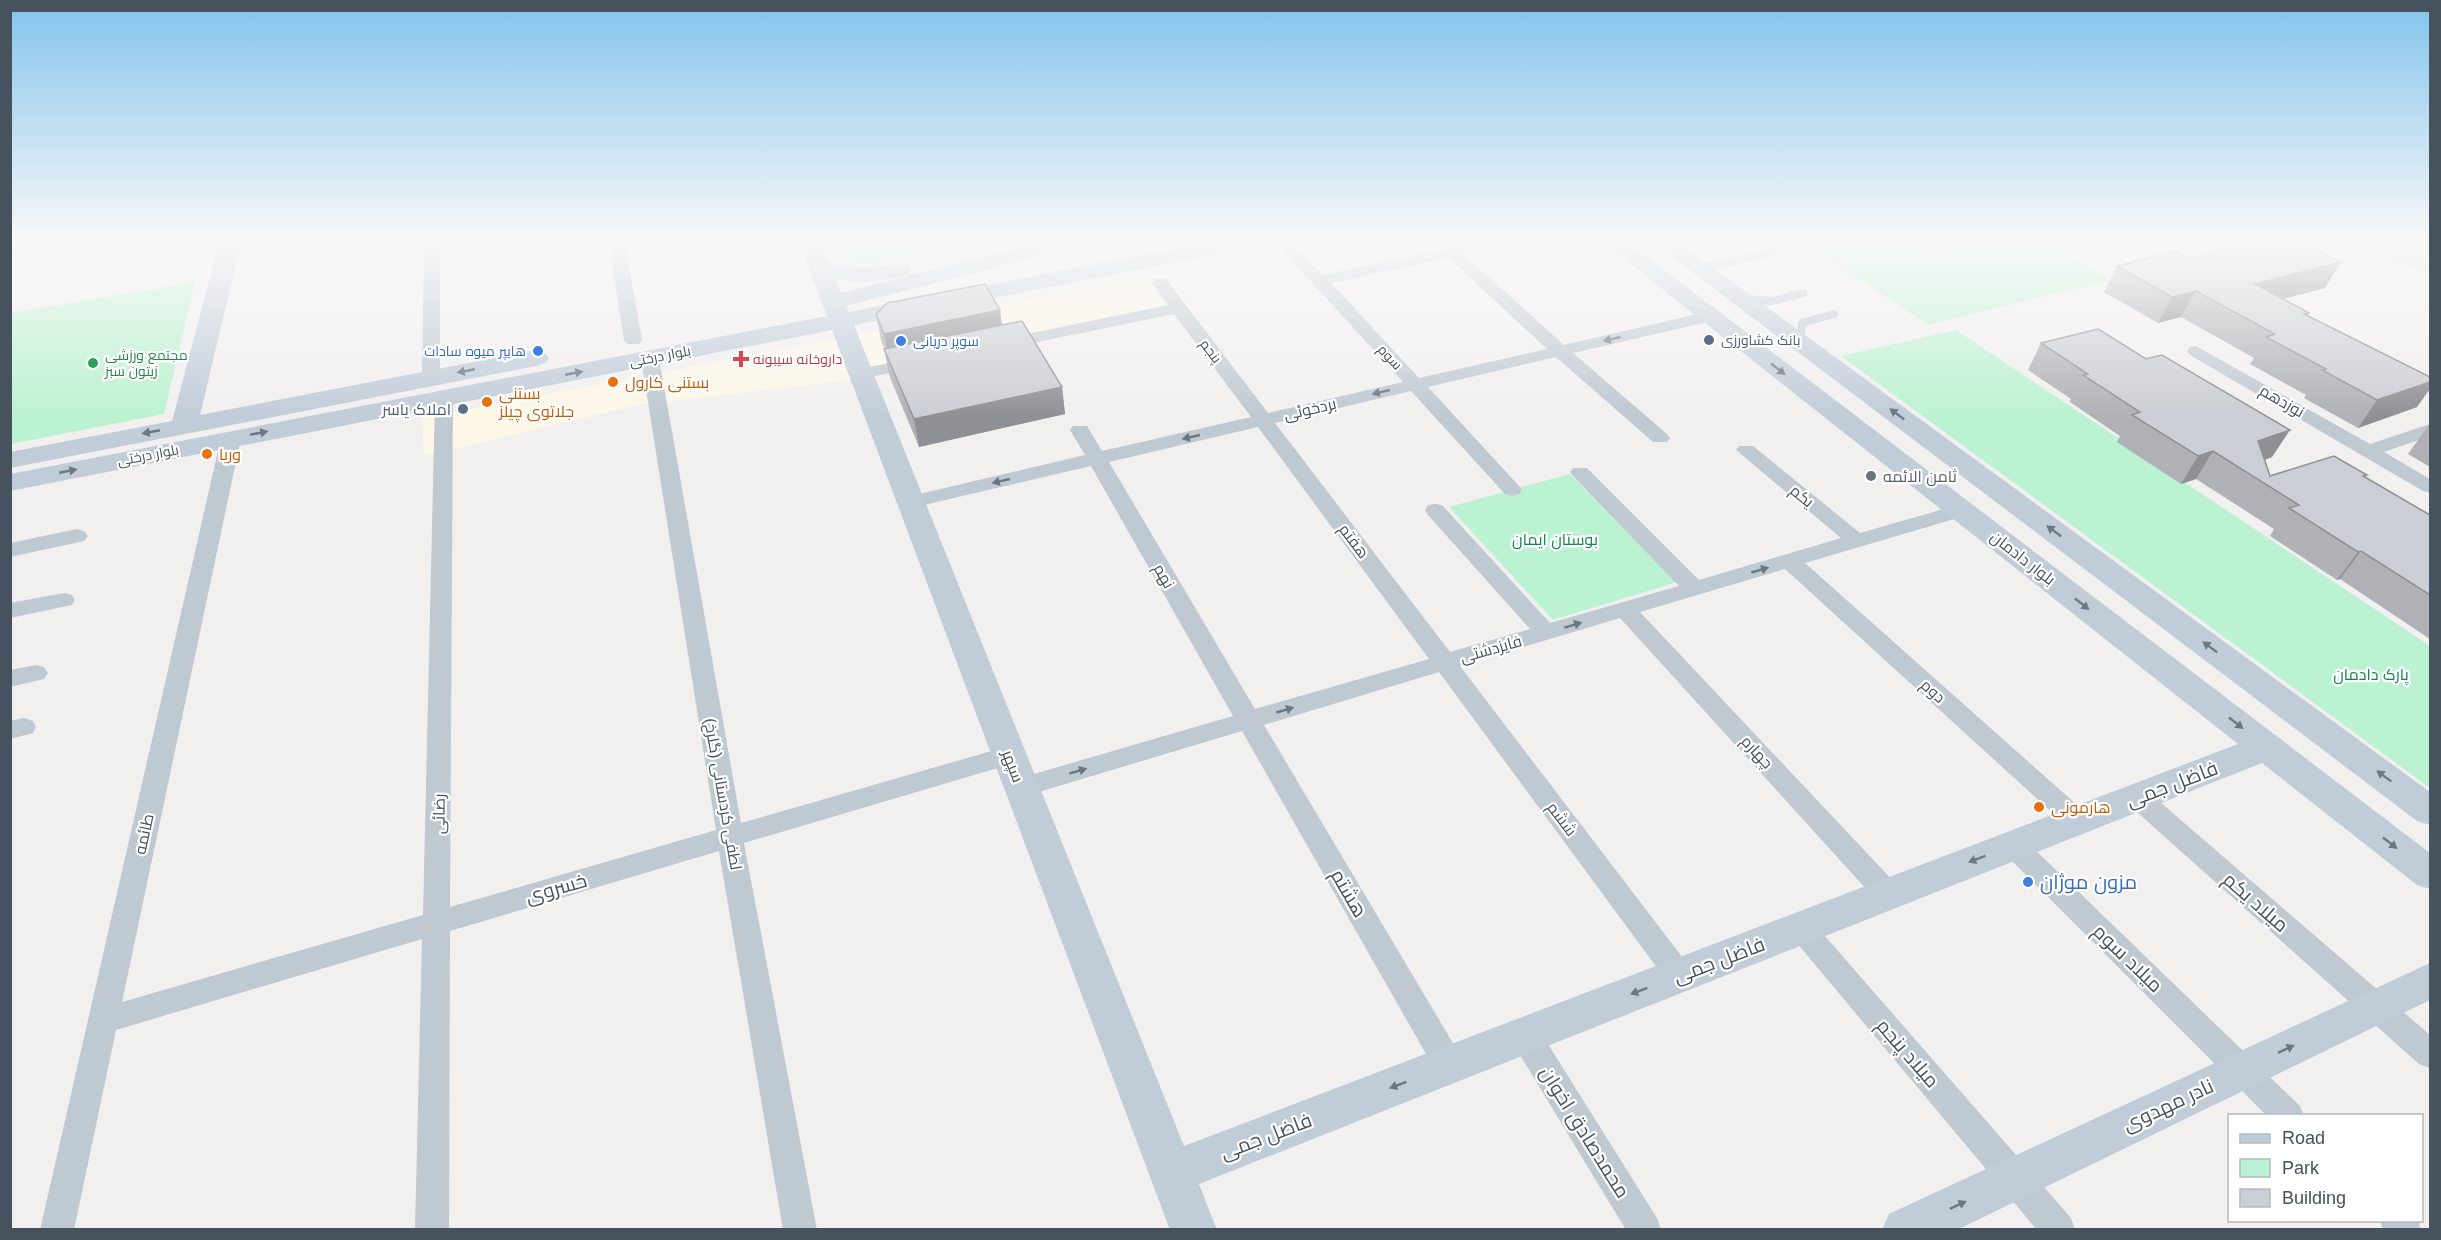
<svg xmlns="http://www.w3.org/2000/svg" width="2441" height="1240" viewBox="0 0 2441 1240" font-family="Arial,Cairo,sans-serif">
<style>
.commercial{fill:#fdf7e8}
.education{fill:#e3e0e1}
.green{fill:#bbf2d1}
.lines{fill:none;stroke-linecap:round;stroke-linejoin:round}
.lane{stroke:#bfc9d2;stroke-width:8}
.street{fill:#bfc9d2;fill-rule:evenodd}
.secondary{fill:#c1ccd9;fill-rule:evenodd}
.wall{fill:#afb1b6}
.shaded-wall{fill:#8e9094}
.building{fill:#cbced4;stroke:#8e9094;stroke-width:1.5}
.oneway{fill:#6a7681}
.oneway2{fill:#6b7783}
.service-dot{fill:#5c6f8a;stroke:#fff;stroke-width:2}
.shop-dot{fill:#3f7fe0;stroke:#fff;stroke-width:2}
.health-dot{fill:#e0444e;stroke:#fff;stroke-width:2}
.leisure-dot{fill:#2e9e5b;stroke:#fff;stroke-width:2}
.food-dot{fill:#e8710a;stroke:#fff;stroke-width:2}
.worship-dot{fill:#6b7280;stroke:#fff;stroke-width:2}
.labels{text-anchor:middle;dominant-baseline:central;stroke-width:4.5;stroke-linejoin:round;paint-order:stroke}
.far-service-label{font-size:14px;fill:#4e5e75;stroke:#fff;text-anchor:start}
.far-shop-label{font-size:14px;fill:#366cbe;stroke:#fff;text-anchor:start}
.far-street-label{font-size:14px;fill:#46525e;stroke:#fff}
.far-leisure-label{font-size:14px;fill:#27864d;stroke:#fff;text-anchor:start}
.far-health-label{font-size:14px;fill:#be3a42;stroke:#fff;text-anchor:start}
.food-label{font-size:16px;fill:#c56008;stroke:#fff;text-anchor:start}
.street-label{font-size:16px;fill:#46525e;stroke:#fff}
.service-label{font-size:16px;fill:#4e5e75;stroke:#fff;text-anchor:end}
.worship-label{font-size:16px;fill:#5b616d;stroke:#fff;text-anchor:start}
.park-label{font-size:16px;fill:#12844d;stroke:#fff}
.near-street-label{font-size:20px;fill:#46525e;stroke:#fff}
.near-shop-label{font-size:20px;fill:#366cbe;stroke:#fff;text-anchor:start}
</style>
<rect width="100%" height="100%" fill="#f2efef"/>
<path class="commercial" d="M 1165,272 L 1192,310 L 876,377 L 637,405 L 424,456 L 422,418 L 836,339 Z"/>
<path class="education" d="M 2289,243 L 2430,243 L 2430,271 L 2302,248 Z"/>
<g class="green">
<path d="M 843,243 L 977,243 L 883,262 L 852,263 Z"/>
<path d="M 1845,243 L 1907,243 L 1926,255 L 1983,243 L 2050,243 L 2110,280 L 1928,325 L 1814,249 Z"/>
<path d="M 195,282 L 164,414 L 11,444 L 11,313 Z"/>
<path d="M 1956,330 L 2430,646 L 2430,788 L 1841,356 Z"/>
<path d="M 1570,474 L 1677,582 L 1553,620 L 1449,507 Z"/>
</g>
<g class="lines">
<g class="lane">
<path d="M 1700,269 L 1811,243"/>
<path d="M 1745,299 L 1772,301 L 1803,293"/>
<path d="M 1800,342 L 1802,323 L 1834,314"/>
</g>
<g class="street">
<path d="M 10,243 L 24,243 L 16,256 L 10,258 Z"/>
<path d="M 424,243 L 440,243 L 440,378 L 437,382 L 425,382 L 422,378 Z"/>
<path d="M 609,243 L 625,243 L 642,340 L 639,344 L 627,344 L 624,340 Z"/>
<path d="M 1475,243 L 1506,243 L 1504,246 L 1464,255 L 1564,345 L 1710,311 L 1716,312 L 1719,316 L 1716,320 L 1573,353 L 1667,434 L 1670,438 L 1667,442 L 1653,442 L 1556,357 L 1428,387 L 1519,486 L 1522,490 L 1519,494 L 1512,496 L 1505,494 L 1411,391 L 1275,423 L 1450,652 L 1530,629 L 1428,515 L 1425,510 L 1428,505 L 1435,504 L 1442,505 L 1550,623 L 1679,586 L 1573,476 L 1570,472 L 1573,468 L 1587,468 L 1699,580 L 1841,538 L 1736,450 L 1739,446 L 1753,446 L 1860,533 L 1961,504 L 1968,505 L 1971,510 L 1968,515 L 1805,563 L 2086,813 L 2090,820 L 2086,827 L 2077,830 L 2068,827 L 1785,569 L 1640,612 L 1898,886 L 1902,894 L 1898,902 L 1888,905 L 1878,902 L 1620,618 L 1460,666 L 1689,966 L 1693,975 L 1689,984 L 1679,988 L 1669,984 L 1439,672 L 1264,725 L 1460,1055 L 1464,1065 L 1460,1075 L 1449,1079 L 1438,1075 L 1242,731 L 1022,797 L 1013,794 L 1009,787 L 1013,780 L 1233,716 L 1091,466 L 911,508 L 904,506 L 901,502 L 904,498 L 911,496 L 1085,455 L 1070,430 L 1073,426 L 1087,426 L 1102,451 L 1251,417 L 1174,314 L 1004,349 L 998,348 L 995,344 L 998,340 L 1168,305 L 1152,283 L 1154,279 L 1166,279 L 1268,413 L 1403,382 L 1285,253 L 1283,250 L 1285,247 L 1297,247 L 1323,275 ZM 1449,258 L 1547,349 L 1419,378 L 1331,283 ZM 1258,427 L 1429,659 L 1255,709 L 1109,462 Z"/>
<path d="M 2196,346 L 2370,444 L 2430,424 L 2430,436 L 2384,452 L 2430,479 L 2430,493 L 2423,491 L 2190,355 L 2187,351 L 2190,347 Z"/>
<path d="M 650,353 L 656,354 L 659,358 L 741,823 L 1009,746 L 1018,748 L 1021,755 L 1018,762 L 744,843 L 817,1230 L 783,1230 L 719,851 L 450,931 L 449,1230 L 415,1230 L 422,939 L 116,1030 L 74,1230 L 40,1230 L 221,438 L 224,434 L 238,434 L 241,438 L 122,1002 L 423,915 L 435,398 L 437,394 L 451,394 L 453,398 L 450,907 L 716,830 L 641,358 L 644,354 Z"/>
<path d="M 919,357 L 925,358 L 928,362 L 925,366 L 861,379 L 855,378 L 852,374 L 855,370 Z"/>
<path d="M 77,529 L 84,531 L 88,536 L 84,541 L 10,557 L 10,543 Z"/>
<path d="M 64,593 L 72,595 L 75,600 L 72,605 L 10,618 L 10,603 Z"/>
<path d="M 36,665 L 44,667 L 48,673 L 44,679 L 10,687 L 10,670 Z"/>
<path d="M 24,718 L 33,721 L 36,727 L 33,733 L 10,739 L 10,721 Z"/>
<path d="M 2137,787 L 2146,790 L 2430,1035 L 2430,1068 L 2419,1064 L 2128,804 L 2124,797 L 2128,790 Z"/>
<path d="M 2013,834 L 2022,837 L 2300,1106 L 2304,1116 L 2267,1116 L 2004,853 L 2000,845 L 2004,837 Z"/>
<path d="M 1801,916 L 1811,920 L 2071,1218 L 2075,1230 L 2037,1230 L 1791,936 L 1787,928 L 1791,920 Z"/>
<path d="M 1525,1021 L 1536,1025 L 1657,1218 L 1661,1230 L 1626,1230 L 1514,1045 L 1510,1035 L 1514,1025 Z"/>
<path d="M 2380,1220 L 2418,1220 L 2421,1230 L 2383,1230 Z"/>
</g>
<g class="secondary">
<path d="M 219,243 L 241,243 L 200,415 L 536,350 L 545,353 L 549,358 L 545,363 L 536,366 L 10,468 L 10,452 L 172,421 Z"/>
<path d="M 799,243 L 821,243 L 828,261 C 844,268 860,269 877,267 C 888,266 897,263 907,265 L 910,270 L 907,275 C 883,281 860,284 835,278 L 841,293 L 1035,243 L 1072,243 L 1069,248 L 846,306 L 849,312 L 1204,243 L 1250,243 L 1247,248 L 1239,250 L 854,325 L 1184,1146 L 2238,744 L 1604,243 L 1629,243 L 2430,853 L 2430,889 L 2417,885 L 2262,763 L 1199,1184 L 1217,1230 L 1170,1230 L 832,330 L 10,491 L 10,474 L 827,316 Z"/>
<path d="M 1654,243 L 1679,243 L 2430,792 L 2430,825 L 2417,821 Z"/>
<path d="M 2430,963 L 2430,1000 L 1957,1230 L 1882,1230 L 1889,1214 Z"/>
</g>
</g>
<g class="wall">
<path d="M 2189,258 L 2325,288 L 2283,299 L 2309,313 L 2307,316 L 2417,407 L 2358,428 L 2304,398 L 2306,395 L 2250,364 L 2254,358 L 2181,317 L 2158,323 L 2104,292 L 2117,266 Z"/>
<path d="M 1000,310 L 1002,325 L 1062,387 L 1065,414 L 919,447 L 889,375 L 884,348 L 881,340 L 876,314 Z"/>
<path d="M 2041,343 L 2272,457 L 2265,460 L 2270,476 L 2367,475 L 2365,477 L 2430,515 L 2430,639 L 2340,579 L 2337,580 L 2270,536 L 2274,529 L 2196,479 L 2181,484 L 2117,442 L 2120,436 L 2070,402 L 2071,399 L 2028,370 Z"/>
<path d="M 2430,425 L 2430,467 L 2408,454 L 2428,426 Z"/>
</g>
<g class="shaded-wall">
<path d="M 2341,262 L 2325,288 L 2240,310 L 2255,284 Z"/>
<path d="M 2196,291 L 2181,317 L 2158,323 L 2172,297 Z"/>
<path d="M 1000,310 L 1003,337 L 889,361 L 884,334 Z"/>
<path d="M 2430,382 L 2430,389 L 2417,407 L 2358,428 L 2377,400 Z"/>
<path d="M 1062,387 L 1065,414 L 919,447 L 914,419 Z"/>
<path d="M 2290,430 L 2272,457 L 2240,468 L 2258,441 Z"/>
<path d="M 2213,451 L 2196,479 L 2181,484 L 2198,456 Z"/>
<path d="M 2361,551 L 2340,579 L 2337,580 L 2358,552 Z"/>
</g>
<g class="building">
<path d="M 2251,243 L 2303,243 L 2341,262 L 2255,284 L 2309,313 L 2304,314 L 2430,377 L 2430,382 L 2377,400 L 2322,370 L 2326,369 L 2266,337 L 2275,334 L 2196,291 L 2172,297 L 2117,266 L 2176,251 L 2189,258 Z"/>
<path d="M 985,284 L 1000,310 L 884,334 L 876,314 L 887,303 Z"/>
<path d="M 1022,321 L 1062,387 L 914,419 L 884,349 Z"/>
<path d="M 2098,329 L 2146,359 L 2162,355 L 2290,430 L 2258,441 L 2270,476 L 2334,456 L 2367,475 L 2363,476 L 2430,515 L 2430,595 L 2361,551 L 2358,552 L 2289,508 L 2299,505 L 2213,451 L 2198,456 L 2132,415 L 2140,412 L 2083,375 L 2088,374 L 2041,343 Z"/>
</g>
<defs><path id="oneway-solid" d="M-6-.8H1V-3.2L6.5 0L1 3.2V.8H-6Z" transform="scale(1.5)"/></defs>
<g class="oneway">
<use href="#oneway-solid" transform="translate(1612 339) rotate(167)"/>
<use href="#oneway-solid" transform="translate(1381 392) rotate(167)"/>
<use href="#oneway-solid" transform="translate(1191 437) rotate(167)"/>
<use href="#oneway-solid" transform="translate(1001 481) rotate(167)"/>
<use href="#oneway-solid" transform="translate(1760 570) rotate(-16)"/>
<use href="#oneway-solid" transform="translate(1573 625) rotate(-17)"/>
<use href="#oneway-solid" transform="translate(1285 710) rotate(-16)"/>
<use href="#oneway-solid" transform="translate(1078 771) rotate(-16)"/>
</g>
<g class="oneway2">
<use href="#oneway-solid" transform="translate(1778 369) rotate(38)"/>
<use href="#oneway-solid" transform="translate(466 371) rotate(169)"/>
<use href="#oneway-solid" transform="translate(574 373) rotate(-11)"/>
<use href="#oneway-solid" transform="translate(1897 414) rotate(-143)"/>
<use href="#oneway-solid" transform="translate(151 432) rotate(169)"/>
<use href="#oneway-solid" transform="translate(259 433) rotate(-11)"/>
<use href="#oneway-solid" transform="translate(68 471) rotate(-11)"/>
<use href="#oneway-solid" transform="translate(2054 531) rotate(-143)"/>
<use href="#oneway-solid" transform="translate(2082 604) rotate(38)"/>
<use href="#oneway-solid" transform="translate(2210 647) rotate(-143)"/>
<use href="#oneway-solid" transform="translate(2236 723) rotate(38)"/>
<use href="#oneway-solid" transform="translate(2384 776) rotate(-143)"/>
<use href="#oneway-solid" transform="translate(2390 843) rotate(38)"/>
<use href="#oneway-solid" transform="translate(1977 859) rotate(159)"/>
<use href="#oneway-solid" transform="translate(1639 991) rotate(159)"/>
<use href="#oneway-solid" transform="translate(2286 1049) rotate(-25)"/>
<use href="#oneway-solid" transform="translate(1398 1085) rotate(159)"/>
<use href="#oneway-solid" transform="translate(1958 1205) rotate(-25)"/>
</g>
<linearGradient id="sky" x2="0" y2="1"><stop stop-color="#81c3ec"/><stop offset="0.58" stop-color="#f9f8f8"/><stop offset="1" stop-color="#f9f8f8" stop-opacity="0"/></linearGradient>
<rect width="2441" height="417" fill="url(#sky)"/>
<g class="service-dot">
<circle cx="1709" cy="340" r="6"/>
<circle cx="463" cy="409" r="6"/>
</g>
<g class="shop-dot">
<circle cx="901" cy="341" r="6"/>
<circle cx="538" cy="351" r="6"/>
<circle cx="2028" cy="882" r="6"/>
</g>
<path class="health-dot" d="M738 350h6v6h6v6h-6v6h-6v-6h-6v-6h6z"/>
<circle class="leisure-dot" cx="93" cy="363" r="6"/>
<g class="food-dot">
<circle cx="613" cy="382" r="6"/>
<circle cx="487" cy="402" r="6"/>
<circle cx="207" cy="454" r="6"/>
<circle cx="2039" cy="807" r="6"/>
</g>
<circle class="worship-dot" cx="1871" cy="476" r="6"/>
<g class="labels">
<g class="far-service-label">
<text x="1721" y="340">بانک کشاورزی</text>
</g>
<g class="far-shop-label">
<text x="913" y="341">سوپر دریانی</text>
<text x="526" y="351" text-anchor="end">هایپر میوه سادات</text>
</g>
<g class="far-street-label">
<text transform="translate(1211 351) rotate(53)">پنجم</text>
<text transform="translate(660 356) rotate(-11)">بلوار درختی</text>
<text transform="translate(1390 357) rotate(47)">سوم</text>
<text transform="translate(148 455) rotate(-11)">بلوار درختی</text>
</g>
<g class="far-leisure-label">
<text x="105" y="355">مجتمع ورزشی<tspan x="105" dy="16">زیتون سبز</tspan></text>
</g>
<g class="far-health-label">
<text x="753" y="359">داروخانه سیبونه</text>
</g>
<g class="food-label">
<text x="625" y="382">بستنی کارول</text>
<text x="499" y="393">بستنی<tspan x="499" dy="18">جلاتوی چیلز</tspan></text>
<text x="219" y="454">وریا</text>
<text x="2051" y="807">هارمونی</text>
</g>
<g class="street-label">
<text transform="translate(2282 401) rotate(30)">نوزدهم</text>
<text transform="translate(1310 409) rotate(-13)">بردخوئی</text>
<text transform="translate(1802 496) rotate(39)">یکم</text>
<text transform="translate(1354 541) rotate(53)">هفتم</text>
<text transform="translate(2023 558) rotate(38)">بلوار دادمان</text>
<text transform="translate(1164 576) rotate(60)">نهم</text>
<text transform="translate(1491 649) rotate(-16)">فایزدشتی</text>
<text transform="translate(1933 691) rotate(42)">دوم</text>
<text transform="translate(1757 752) rotate(47)">چهارم</text>
<text transform="translate(1013 766) rotate(69)">سپهر</text>
<text transform="translate(723 794) rotate(80)">لطفی کردستانی (گلرخ)</text>
<text transform="translate(439 814) rotate(-89)">رضائی</text>
<text transform="translate(1562 819) rotate(53)">ششم</text>
<text transform="translate(144 834) rotate(-78)">طائمه</text>
</g>
<g class="service-label">
<text x="451" y="409">املاک یاسر</text>
</g>
<g class="worship-label">
<text x="1883" y="476">ثامن الائمه</text>
</g>
<g class="park-label">
<text x="1555" y="539">بوستان ایمان</text>
<text x="2371" y="674">پارک دادمان</text>
</g>
<g class="near-street-label">
<text transform="translate(2172 784) rotate(-21)">فاضل جمی</text>
<text transform="translate(556 888) rotate(-16)">خسروی</text>
<text transform="translate(1349 893) rotate(60)">هشتم</text>
<text transform="translate(2256 902) rotate(41)">میلاد یکم</text>
<text transform="translate(2128 958) rotate(44)">میلاد سوم</text>
<text transform="translate(1719 960) rotate(-21)">فاضل جمی</text>
<text transform="translate(1908 1053) rotate(49)">میلاد پنجم</text>
<text transform="translate(2168 1105) rotate(-25)">نادر مهدوی</text>
<text transform="translate(1585 1132) rotate(58)">محمدصادق اخوان</text>
<text transform="translate(1266 1136) rotate(-21)">فاضل جمی</text>
</g>
<g class="near-shop-label">
<text x="2040" y="882">مزون موژان</text>
</g>
</g>
<rect width="2441" height="1240" fill="none" stroke="#46525e" stroke-width="24"/>
<rect x="2228" y="1114" width="195" height="108" fill="#ffffff" stroke="#b5babf" stroke-width="1.5"/>
<rect x="2240" y="1134" width="30" height="9" fill="#c1ccd9" stroke="#b5babf" stroke-width="1.5"/>
<text x="2282" y="1144" font-size="18" fill="#46525e">Road</text>
<rect x="2240" y="1159" width="30" height="18" fill="#bbf2d1" stroke="#b5babf" stroke-width="1.5"/>
<text x="2282" y="1174" font-size="18" fill="#46525e">Park</text>
<rect x="2240" y="1189" width="30" height="18" fill="#cbced4" stroke="#b5babf" stroke-width="1.5"/>
<text x="2282" y="1204" font-size="18" fill="#46525e">Building</text>
</svg>
